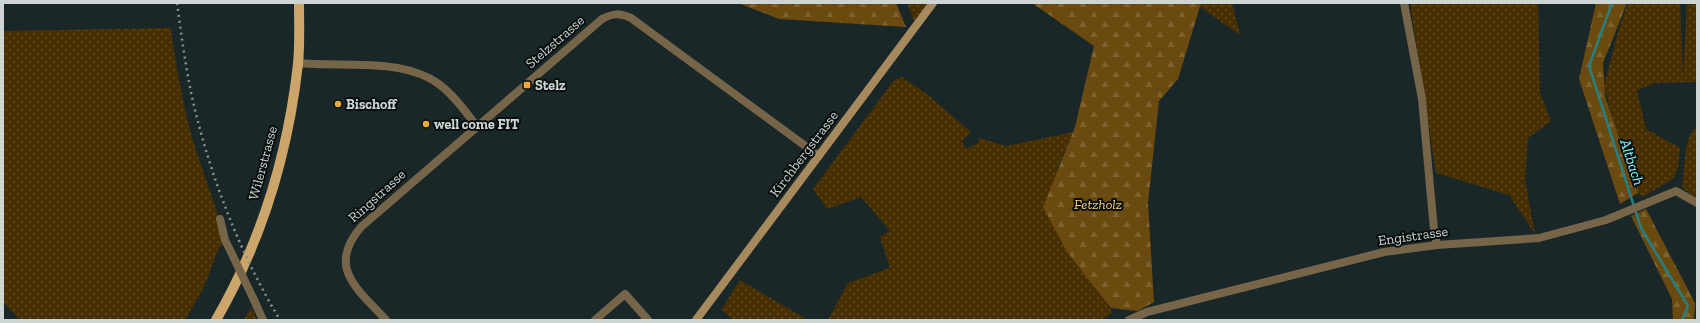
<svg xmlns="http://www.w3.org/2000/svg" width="1700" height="323" viewBox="0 0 1700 323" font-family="'Zilla Slab',serif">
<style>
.grass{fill:url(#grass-dots)}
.forest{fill:url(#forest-firs)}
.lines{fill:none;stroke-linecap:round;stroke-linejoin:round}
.stream{stroke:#238084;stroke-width:2.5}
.street{stroke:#776549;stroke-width:8}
.secondary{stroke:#a6895c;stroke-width:8}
.primary{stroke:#cba56a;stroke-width:10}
.rail{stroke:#879191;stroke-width:2.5;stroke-dasharray:2 4;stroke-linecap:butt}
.street-bridge{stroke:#776549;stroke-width:8}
.poi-dot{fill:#e9aa38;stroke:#090f0f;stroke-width:1.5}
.labels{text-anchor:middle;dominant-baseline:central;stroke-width:4;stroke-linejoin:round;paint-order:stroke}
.street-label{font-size:14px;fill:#cdd5d5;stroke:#090f0f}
.poi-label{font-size:14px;font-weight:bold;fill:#cdd5d5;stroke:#090f0f;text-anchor:start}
.park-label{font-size:14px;font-style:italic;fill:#fbcb81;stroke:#090f0f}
.water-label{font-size:15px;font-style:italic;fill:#83f9fe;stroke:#090f0f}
</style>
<defs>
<pattern id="grass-dots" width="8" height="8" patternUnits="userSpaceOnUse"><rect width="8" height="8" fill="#472f01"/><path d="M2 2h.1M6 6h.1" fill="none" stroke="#604c25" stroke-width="1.8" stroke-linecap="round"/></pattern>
<pattern id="forest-firs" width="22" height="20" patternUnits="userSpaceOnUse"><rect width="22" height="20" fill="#6a4a0f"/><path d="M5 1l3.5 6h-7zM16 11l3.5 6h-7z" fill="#7e6331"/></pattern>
</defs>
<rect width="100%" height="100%" fill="#1a2728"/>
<g class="grass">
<path d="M 907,3 L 935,3 L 916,26 Z"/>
<path d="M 1201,3 L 1232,3 L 1240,35 L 1199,6 Z"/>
<path d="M 1410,3 L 1538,3 L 1540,93 L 1551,121 L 1528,138 L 1525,180 L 1535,234 L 1509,195 L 1436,173 Z"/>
<path d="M 1628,3 L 1680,3 L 1683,77 L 1687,3 L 1697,3 L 1697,82 L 1655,83 L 1637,90 L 1646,129 L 1680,148 L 1678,167 L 1674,178 L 1643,197 L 1637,192 L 1615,127 L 1604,85 L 1619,29 Z"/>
<path d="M 171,28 C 175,62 182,97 190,130 C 200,167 216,203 225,240 L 218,250 L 204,287 L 185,320 L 20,320 L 3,302 L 3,31 Z"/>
<path d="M 902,77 L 928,95 L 971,132 L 962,141 L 966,149 L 978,143 L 979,138 L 1006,146 L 1073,132 L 1057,169 L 1108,304 L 1112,313 L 1101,320 L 828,320 L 848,283 L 890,268 L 880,237 L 890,231 L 861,197 L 827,209 L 813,189 L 894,80 Z"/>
<path d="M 1697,127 L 1697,200 L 1682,187 L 1686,148 L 1690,134 Z"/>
<path d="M 740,280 L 808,320 L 734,320 L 721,310 Z"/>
<path d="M 251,307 L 257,320 L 244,320 Z"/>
</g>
<g class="forest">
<path d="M 738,3 L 896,3 L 906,27 L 779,19 Z"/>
<path d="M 1032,3 L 1201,3 L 1178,79 L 1159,101 L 1148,203 L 1154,302 L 1138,311 L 1111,308 L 1067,252 L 1043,207 L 1075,127 L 1094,46 Z"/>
<path d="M 1596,3 L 1627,3 L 1603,63 L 1605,96 L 1638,193 L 1620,204 L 1579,79 Z"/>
<path d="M 1646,209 L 1695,303 L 1694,320 L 1673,320 L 1672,299 L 1631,216 Z"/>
</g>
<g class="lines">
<path class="stream" d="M 1612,3 L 1589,66 L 1641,228 L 1688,306 L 1682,320"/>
<g class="street">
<path d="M 1404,3 L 1422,99 L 1434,230 L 1437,245"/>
<path d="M 298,63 C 339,67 393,59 429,78 C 449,88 463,109 477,126"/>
<path d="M 220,219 L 225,240 L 231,252"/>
<path d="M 254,300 L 263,320"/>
<path d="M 386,320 C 358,289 326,268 361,227 L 602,19 C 613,13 619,13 631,18 L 819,156"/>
<path d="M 595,320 L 625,294 L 648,320"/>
<path d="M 1129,320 L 1147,312 L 1384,252 L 1437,245 L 1539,238 L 1606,220 L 1676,191 L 1697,203"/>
</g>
<path class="secondary" d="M 696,320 L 933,3"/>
<path class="primary" d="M 216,320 C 261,242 288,153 298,64 C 300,44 299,23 299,3"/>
<path class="rail" d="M 177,3 C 182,40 187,78 196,114 C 214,186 242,257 280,320"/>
<path class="street-bridge" d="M 231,252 L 254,300"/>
</g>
<g class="poi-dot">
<rect x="523" y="81" width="8" height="8" rx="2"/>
<circle cx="338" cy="104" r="4"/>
<circle cx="426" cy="124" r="4"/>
</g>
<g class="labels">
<g class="street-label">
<text transform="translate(555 42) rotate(-41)">Stelzstrasse</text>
<text transform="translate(804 154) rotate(-53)">Kirchbergstrasse</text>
<text transform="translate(263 163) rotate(-75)">Wilerstrasse</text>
<text transform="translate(377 196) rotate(-42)">Ringstrasse</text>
<text transform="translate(1413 236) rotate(-8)">Engistrasse</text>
</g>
<g class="poi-label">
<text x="535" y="85">Stelz</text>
<text x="346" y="104">Bischoff</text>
<text x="434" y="124">well come FIT</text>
</g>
<g class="park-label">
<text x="1098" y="204">Fetzholz</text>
</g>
<g class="water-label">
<text transform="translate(1632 162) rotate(72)">Altbach</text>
</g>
</g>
<rect width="1700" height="323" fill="none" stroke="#cdd5d5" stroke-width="8"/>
</svg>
